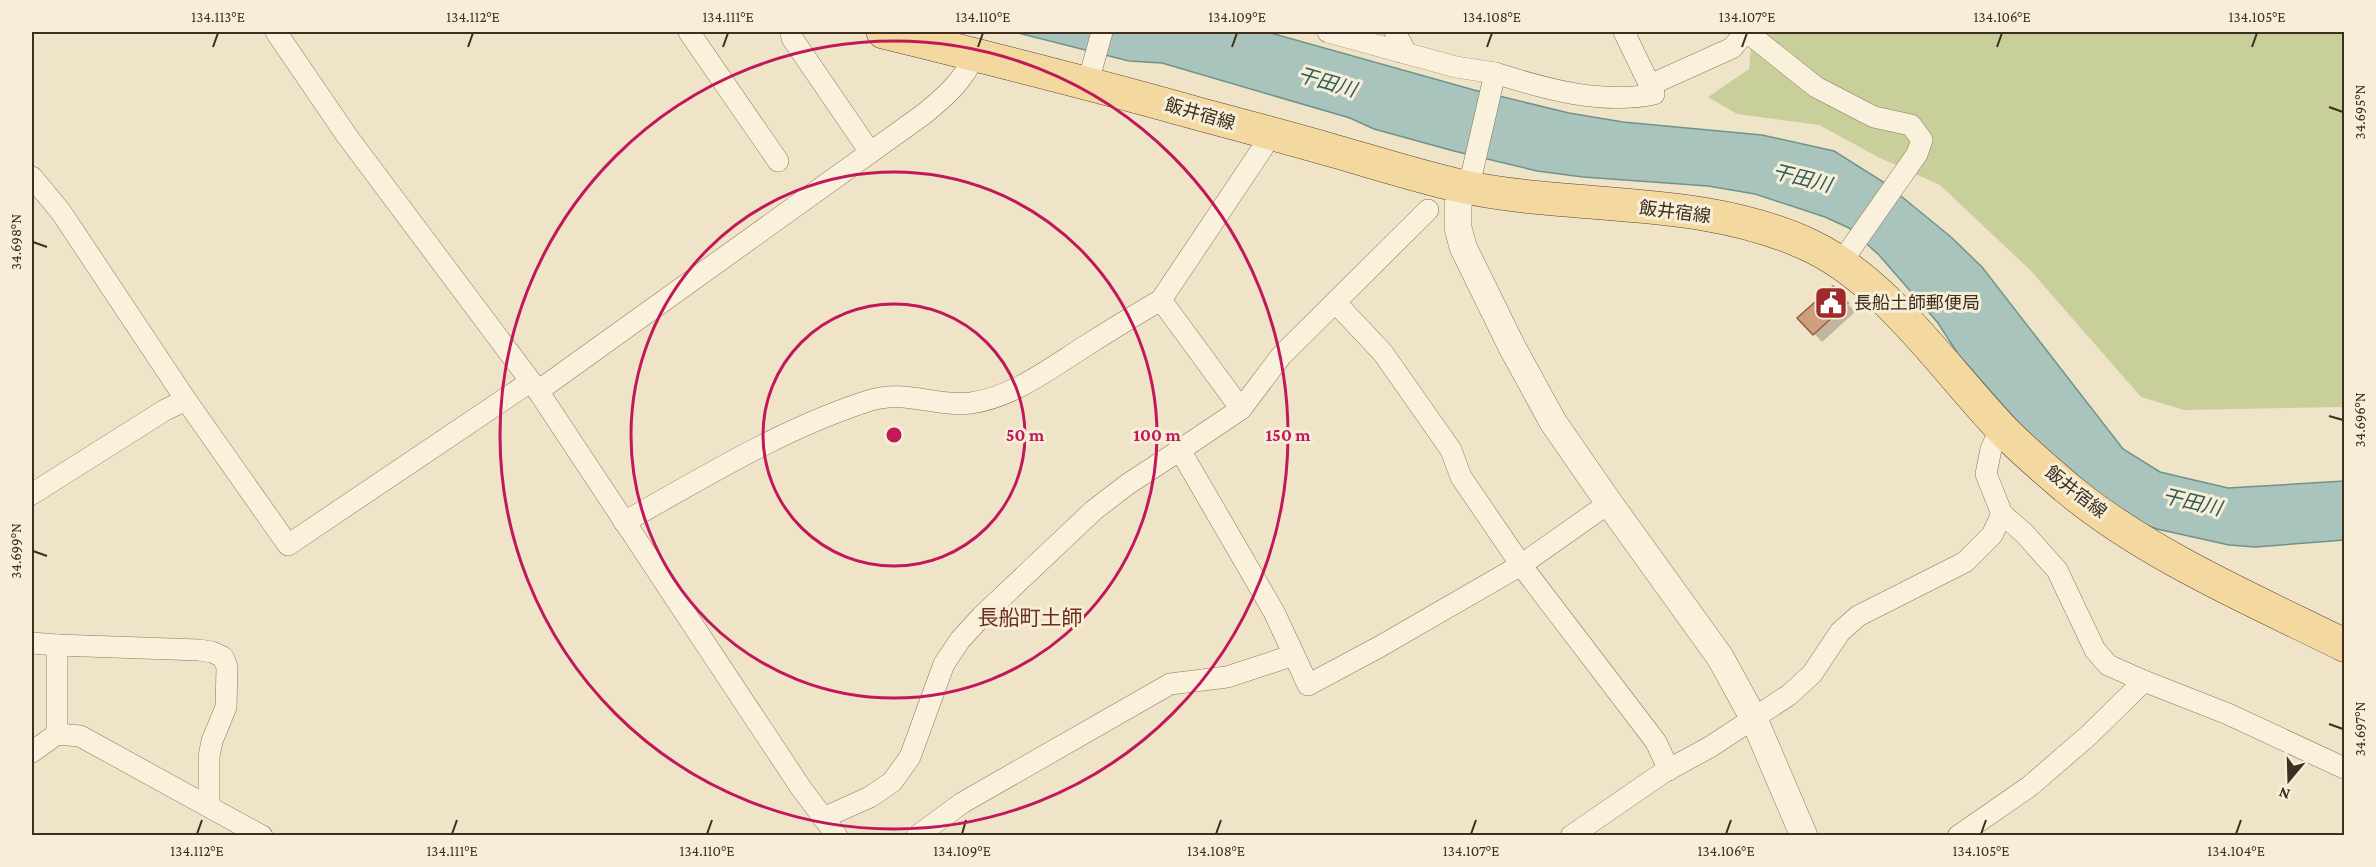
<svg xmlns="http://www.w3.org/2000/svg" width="2376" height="867" viewBox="0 0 2376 867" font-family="'Crimson Pro','Noto Sans JP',serif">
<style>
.green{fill:#c9cf9b}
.water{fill:#a9c4bc;stroke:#6f938a;stroke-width:1.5}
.shadow{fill:#0003}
.building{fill:#cf9f7d;stroke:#8d5f41;stroke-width:1.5}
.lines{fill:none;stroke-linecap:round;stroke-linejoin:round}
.minor-casing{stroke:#8d765c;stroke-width:22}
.tertiary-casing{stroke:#8d765c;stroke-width:28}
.primary-casing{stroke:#5b4430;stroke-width:34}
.minor{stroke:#faf1dc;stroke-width:21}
.tertiary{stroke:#faf1dc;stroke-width:27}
.primary{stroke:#f3d9a0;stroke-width:33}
.ticks{fill:none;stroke:#3d2e20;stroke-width:2}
.ring{fill:none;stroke:#c2185b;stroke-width:3}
.labels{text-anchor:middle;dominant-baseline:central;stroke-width:6;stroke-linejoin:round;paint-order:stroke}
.street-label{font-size:18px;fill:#3d2e20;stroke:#f7eed8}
.poi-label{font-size:18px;fill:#3d2e20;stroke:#f7eed8;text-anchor:start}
.water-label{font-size:20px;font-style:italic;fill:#2f5d5a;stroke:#f7eed8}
.quarter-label{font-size:21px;fill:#6b2e1e;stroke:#f7eed8}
.centre{fill:#c2185b;stroke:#f7eed8;stroke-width:3}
.ring-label{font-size:18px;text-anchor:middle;font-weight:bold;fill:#c2185b;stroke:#f7eed8;stroke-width:6;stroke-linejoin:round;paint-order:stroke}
.neatline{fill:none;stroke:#3d2e20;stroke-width:2}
.ticks-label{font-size:15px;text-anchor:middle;fill:#3d2e20}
</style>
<rect width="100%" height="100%" fill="#f0e4c8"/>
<path class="green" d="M 1749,32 L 2344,32 L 2344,407 L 2184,410 L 2141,397 L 2030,270 L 1940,185 L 1880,158 L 1819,125 L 1737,114 L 1708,97 L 1749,69 L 1752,36 Z"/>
<path class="water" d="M 1014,32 L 1267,32 L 1474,90 L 1569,113 L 1623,122 L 1762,135 L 1834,151 L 1885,183 L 1951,237 L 1982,267 L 2123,449 L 2160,472 L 2228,488 L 2344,481 L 2344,540 L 2255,547 L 2229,545 L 2157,529 L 2140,523 L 2120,511 L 2030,436 L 1958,354 L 1938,323 L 1879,255 L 1849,228 L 1825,217 L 1755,194 L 1708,186 L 1583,177 L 1537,171 L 1454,151 L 1374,129 L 1350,118 L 1162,63 L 1129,61 Z"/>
<path class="shadow" d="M 1841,296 L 1855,312 L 1822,342 L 1799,318 Z"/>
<path class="building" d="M 1833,286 L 1848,303 L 1813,335 L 1797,318 Z"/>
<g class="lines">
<g class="minor-casing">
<g id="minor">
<path d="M 276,32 L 347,136 L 538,391 L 801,788 L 837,836"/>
<path d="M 689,32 L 778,161"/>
<path d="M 791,32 L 792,38 L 870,152"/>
<path d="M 1328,32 L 1456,67 L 1495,73 L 1472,173 L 1463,186"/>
<path d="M 1395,32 L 1403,47 L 1401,52"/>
<path d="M 1747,32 L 1816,87 L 1874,117 L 1911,125 L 1922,140 L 1917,154 L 1840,264"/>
<path d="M 1495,73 C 1545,89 1602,105 1654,94 L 1624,32"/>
<path d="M 1088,82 L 1102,32"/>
<path d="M 1650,85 L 1732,48 L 1746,32"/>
<path d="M 1269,133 L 1264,146 L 1161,300 L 1241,409 L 1281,356 L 1428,210"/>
<path d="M 32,177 L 61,212 L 186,400 L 288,545 L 530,382"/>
<path d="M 1335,302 L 1383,353 L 1451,450 L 1461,477 L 1521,565 L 1656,742 L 1669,770"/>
<path d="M 538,391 L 924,114 C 947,95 962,82 975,55"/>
<path d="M 1241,409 L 1180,450 L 1274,612 L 1308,685 L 1379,647 L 1521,565 L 1609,503"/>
<path d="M 2001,428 L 1991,449 L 1986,474 L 2002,514 L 2024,533 L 2057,570 L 2095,650 L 2108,665 L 2144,681"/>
<path d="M 32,494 L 165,410 L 186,400"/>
<path d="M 624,522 C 703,478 781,429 868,401 C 904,389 935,407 971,403 C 1013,397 1049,369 1084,347 C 1109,331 1135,315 1161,300"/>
<path d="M 32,643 L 57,645 L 57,734"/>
<path d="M 57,645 L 199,650 L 212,652 L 223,657 L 227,667 L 226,707 L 212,741 L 209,757 L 209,805"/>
<path d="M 32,752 L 57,734 L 80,736 L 262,836"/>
<path d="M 823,818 L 870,797 L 892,782 L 910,757 L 944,664 L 960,640 L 982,616 L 1094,510 L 1128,484 L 1180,450"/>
<path d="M 917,836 L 962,803 L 1170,684 L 1227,677 L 1294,655"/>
<path d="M 1571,836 L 1664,772 L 1710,747 L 1789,695 L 1812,674 L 1840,632 L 1858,616 L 1965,562 L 1992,535 L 2002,514"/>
<path d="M 1958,836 L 2030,786 L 2089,735 L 2144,681 L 2228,714 L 2344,768"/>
</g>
</g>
<g class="tertiary-casing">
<path id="tertiary" d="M 1463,186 L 1458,205 L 1458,228 L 1463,247 L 1512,347 L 1553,422 L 1609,503 L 1720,657 L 1754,719 L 1804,836"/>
</g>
<g class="primary-casing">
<path id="primary" d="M 883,32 C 989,58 1094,84 1199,114 C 1244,126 1289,138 1334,151 C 1376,163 1417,176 1460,186 C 1575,211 1704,194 1813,247 C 1888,284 1944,368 2001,428 C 2021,449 2045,469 2067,488 C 2146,554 2253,600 2344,645"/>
</g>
<use href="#minor" class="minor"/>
<use href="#tertiary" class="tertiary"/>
<use href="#primary" class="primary"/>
</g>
<path class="ticks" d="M 213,47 L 218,33M 468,47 L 473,33M 723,47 L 728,33M 978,47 L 983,33M 1232,47 L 1237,33M 1487,47 L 1492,33M 1742,47 L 1747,33M 1997,47 L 2002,33M 2252,47 L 2257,33M 2329,107 L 2343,112M 33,242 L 47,247M 2329,416 L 2343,420M 33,551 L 47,556M 2329,724 L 2343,729M 197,834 L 202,820M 452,834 L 457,820M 707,834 L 712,820M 962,834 L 966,820M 1216,834 L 1221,820M 1471,834 L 1476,820M 1726,834 L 1731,820M 1981,834 L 1986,820M 2236,834 L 2241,820"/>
<g class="ring">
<circle cx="894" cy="435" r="131"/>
<circle cx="894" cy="435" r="263"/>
<circle cx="894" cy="435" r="394"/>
</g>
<defs>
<g id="civic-square" transform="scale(1.725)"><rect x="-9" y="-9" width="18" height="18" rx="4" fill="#9e2a2b" stroke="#f7eed8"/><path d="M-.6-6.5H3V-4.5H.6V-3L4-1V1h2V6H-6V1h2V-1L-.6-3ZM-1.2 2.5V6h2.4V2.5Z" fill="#fff"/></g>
</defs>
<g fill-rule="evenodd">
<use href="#civic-square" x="1831" y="303"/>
</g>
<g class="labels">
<g class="street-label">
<text transform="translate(1200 114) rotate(16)">飯井宿線</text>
<text transform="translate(1675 212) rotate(7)">飯井宿線</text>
<text transform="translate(2076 492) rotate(38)">飯井宿線</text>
</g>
<g class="poi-label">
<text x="1854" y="303">長船土師郵便局</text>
</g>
<g class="water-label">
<text transform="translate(1327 82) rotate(16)">干田川</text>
<text transform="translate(1802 178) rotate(14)">干田川</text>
<text transform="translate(2192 502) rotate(13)">干田川</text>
</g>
<g class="quarter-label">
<text x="1030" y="618">長船町土師</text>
</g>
</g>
<circle cx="894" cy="435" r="9" class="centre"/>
<g class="ring-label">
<text x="1025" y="441">50 m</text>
<text x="1157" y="441">100 m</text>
<text x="1288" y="441">150 m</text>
</g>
<rect width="2376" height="867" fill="none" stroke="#f7eed8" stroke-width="66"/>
<g transform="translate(2289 780) rotate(199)" stroke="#f7eed8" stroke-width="4.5" paint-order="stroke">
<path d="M0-4.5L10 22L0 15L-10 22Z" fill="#3d2e20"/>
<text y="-9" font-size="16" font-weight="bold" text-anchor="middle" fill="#3d2e20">N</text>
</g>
<rect x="33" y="33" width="2310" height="801" class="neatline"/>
<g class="ticks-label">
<text x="218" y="22">134.113°E</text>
<text x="473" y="22">134.112°E</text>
<text x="728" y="22">134.111°E</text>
<text x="983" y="22">134.110°E</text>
<text x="1237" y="22">134.109°E</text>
<text x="1492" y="22">134.108°E</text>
<text x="1747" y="22">134.107°E</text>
<text x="2002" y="22">134.106°E</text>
<text x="2257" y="22">134.105°E</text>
<text transform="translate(2360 112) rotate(-90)" y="5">34.695°N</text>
<text transform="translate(16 242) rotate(-90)" y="5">34.698°N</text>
<text transform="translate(2360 420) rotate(-90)" y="5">34.696°N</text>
<text transform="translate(16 551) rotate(-90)" y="5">34.699°N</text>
<text transform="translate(2360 729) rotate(-90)" y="5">34.697°N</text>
<text x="197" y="856">134.112°E</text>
<text x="452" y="856">134.111°E</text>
<text x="707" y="856">134.110°E</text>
<text x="962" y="856">134.109°E</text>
<text x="1216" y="856">134.108°E</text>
<text x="1471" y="856">134.107°E</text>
<text x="1726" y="856">134.106°E</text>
<text x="1981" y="856">134.105°E</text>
<text x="2236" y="856">134.104°E</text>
</g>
</svg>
